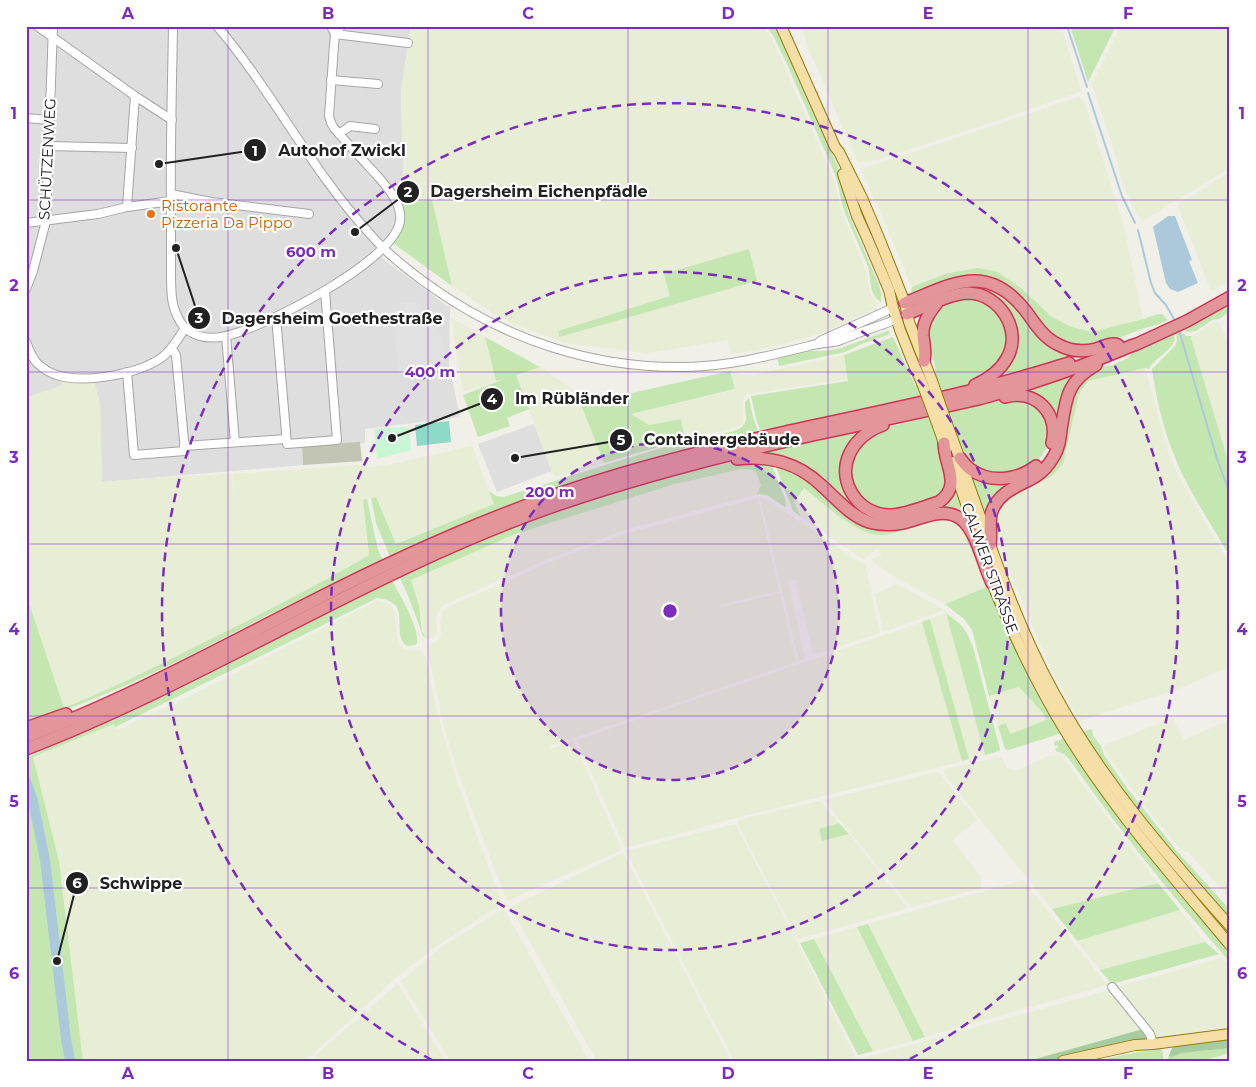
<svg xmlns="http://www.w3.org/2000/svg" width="1256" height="1087" viewBox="0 0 1256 1087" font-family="Montserrat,sans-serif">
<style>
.residential{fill:#dfdede}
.construction{fill:#c2c5b4}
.farmland{fill:#e8edd5;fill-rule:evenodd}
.grass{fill:#c4e7b2}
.forest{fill:#a6cda0}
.park{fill:#c9f6d3}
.pitch{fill:#8cdac7}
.parking{fill:#e1e1e1}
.water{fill:#acc9db}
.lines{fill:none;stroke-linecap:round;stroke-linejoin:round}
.stream{stroke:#acc9db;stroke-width:2}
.river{stroke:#acc9db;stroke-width:10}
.minor-casing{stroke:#a5a5a5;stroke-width:10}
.major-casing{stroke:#937a0a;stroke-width:12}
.highway-casing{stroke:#d03453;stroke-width:14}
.minor{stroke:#fff;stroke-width:8}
.major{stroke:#f6dfa7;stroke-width:10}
.highway{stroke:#e29699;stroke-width:11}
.major-bridge-casing{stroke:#937a0a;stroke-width:12;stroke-linecap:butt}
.major-bridge{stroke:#f6dfa7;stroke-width:10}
.grid{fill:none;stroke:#7b2cbf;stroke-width:1;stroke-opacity:0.55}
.ring{fill:none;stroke:#7b2cbf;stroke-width:2.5;stroke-dasharray:9 6}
.food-dot{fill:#e8710a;stroke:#fff;stroke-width:2}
.labels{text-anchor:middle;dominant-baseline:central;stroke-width:4.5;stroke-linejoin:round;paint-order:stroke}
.street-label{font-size:15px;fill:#212121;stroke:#fff}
.food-label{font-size:15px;fill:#c56008;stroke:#fff;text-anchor:start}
.centre{fill:#7b2cbf;stroke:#fff;stroke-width:2.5}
.ring-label{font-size:15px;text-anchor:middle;font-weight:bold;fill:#7b2cbf;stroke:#fff;stroke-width:4.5;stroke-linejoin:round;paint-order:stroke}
.leader{fill:none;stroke:#212121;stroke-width:2}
.callout-dot{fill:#212121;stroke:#fff;stroke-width:2}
.mark-label{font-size:15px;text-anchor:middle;font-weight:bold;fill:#fff}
.callout-label{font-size:16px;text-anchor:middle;font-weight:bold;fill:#212121;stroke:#fff;stroke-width:4.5;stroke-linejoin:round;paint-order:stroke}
.neatline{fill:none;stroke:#7b2cbf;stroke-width:2}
.grid-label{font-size:16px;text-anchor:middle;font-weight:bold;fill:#7b2cbf}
</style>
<rect width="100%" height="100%" fill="#f0efe8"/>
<g class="residential">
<path d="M 26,26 L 411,26 L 401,91 L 404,203 L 401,224 L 385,250 L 382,258 L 450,308 L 449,364 L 460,417 L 365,429 L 365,443 L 302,445 L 303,465 L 102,482 L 100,404 L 60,386 L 26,398 Z"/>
<path d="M 534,424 L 552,471 L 497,492 L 478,444 Z"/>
</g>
<path class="construction" d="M 360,442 L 362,461 L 303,465 L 302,445 Z"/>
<g class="farmland">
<path d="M 411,26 L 762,26 L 771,37 L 775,46 L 834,180 L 841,210 L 866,271 L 871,295 L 878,304 L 875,308 L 843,324 L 819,334 L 759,350 L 731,354 L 728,340 L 647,353 L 566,343 L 513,324 L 495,314 L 452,286 L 432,201 L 404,203 L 401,91 ZM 664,274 L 757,281 L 558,337 L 558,331 L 671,296 Z"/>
<path d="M 802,26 L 1061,26 L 1081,91 L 996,121 L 873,161 L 858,162 L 806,43 Z"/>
<path d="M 1121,26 L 1230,26 L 1230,168 L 1142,221 L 1132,205 L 1123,185 L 1114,150 L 1092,84 Z"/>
<path d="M 1078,97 L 1084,101 L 1123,223 L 1143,319 L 1092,332 L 1069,326 L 1051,316 L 1021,288 L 998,272 L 945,274 L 912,287 L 877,204 L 861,169 L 996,125 Z"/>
<path d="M 1230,172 L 1230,281 L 1211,291 L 1179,208 L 1179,204 Z"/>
<path d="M 451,318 L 485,337 L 496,381 L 463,392 Z"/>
<path d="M 1218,322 L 1221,326 L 1230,347 L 1230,467 L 1191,337 L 1213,323 Z"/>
<path d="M 844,355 L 848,379 L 748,394 L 744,397 L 743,402 L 743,423 L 740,426 L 730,429 L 685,439 L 681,419 L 649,425 L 631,414 L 735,390 L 730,371 L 740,374 L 753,375 Z"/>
<path d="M 540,367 L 576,392 L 604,463 L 556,477 L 552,472 L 516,375 Z"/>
<path d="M 1145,368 L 1168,452 L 1179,477 L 1230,565 L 1230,667 L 1175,690 L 1079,721 L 1054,675 L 1042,648 L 1008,568 L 1000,542 L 997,530 L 997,517 L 1000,509 L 1006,501 L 1052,476 L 1063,464 L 1079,394 L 1088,381 Z"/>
<path d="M 63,381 L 94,381 L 100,404 L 102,482 L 169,477 L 232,474 L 236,511 L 233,474 L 356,465 L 369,467 L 393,464 L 472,446 L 494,504 L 395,544 L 376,498 L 363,500 L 369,555 L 328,579 L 203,643 L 101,693 L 64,708 L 26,594 L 26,398 L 60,386 Z"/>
<path d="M 742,469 L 752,470 L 756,472 L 761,485 L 757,494 L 628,529 L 543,561 L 445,604 L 440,609 L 437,614 L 436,622 L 437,629 L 437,634 L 432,638 L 428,639 L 426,638 L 424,635 L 419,606 L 410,580 L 515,534 L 675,484 Z"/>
<path d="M 804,488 L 818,498 L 882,535 L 899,532 L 934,521 L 945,520 L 954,522 L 959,526 L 964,533 L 987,587 L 945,604 L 895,577 L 871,560 L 882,554 L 877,549 L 863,559 L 801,517 L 794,502 Z"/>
<path d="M 758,498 L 779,591 L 721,605 L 721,607 L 780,593 L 796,662 L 550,746 L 551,749 L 573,740 L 621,848 L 619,851 L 507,901 L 457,770 L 444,726 L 428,653 L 428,646 L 437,641 L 441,636 L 440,620 L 443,611 L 450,606 L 558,559 L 624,534 Z"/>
<path d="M 760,498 L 766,499 L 865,565 L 880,633 L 813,655 L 796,580 L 788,581 L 805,659 L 799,661 Z"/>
<path d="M 897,584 L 939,607 L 944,610 L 883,632 L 875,594 Z"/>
<path d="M 377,601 L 387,603 L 392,607 L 395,613 L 397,637 L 400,645 L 406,650 L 420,650 L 425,656 L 438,716 L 456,778 L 500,899 L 500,905 L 441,943 L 399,975 L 312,1055 L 301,1061 L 83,1061 L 59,861 L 33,757 L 114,724 L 117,730 L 123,727 L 194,694 Z"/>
<path d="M 946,613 L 985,755 L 969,759 L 930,619 Z"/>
<path d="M 922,622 L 962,761 L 732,819 L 625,848 L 577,740 Z"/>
<path d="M 1019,687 L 1043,713 L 1046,720 L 1009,734 L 1006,724 L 998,726 L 989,696 Z"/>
<path d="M 1173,718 L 1184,740 L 1230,720 L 1230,898 L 1188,852 L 1182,851 L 1141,801 L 1106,752 L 1105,746 L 1110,743 Z"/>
<path d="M 1051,755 L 1060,756 L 1064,759 L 1113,825 L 1158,883 L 1052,909 L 944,774 L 944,771 L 945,769 L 999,757 L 1002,758 L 1005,765 L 1009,769 L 1013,770 L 1018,770 Z"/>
<path d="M 938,772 L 977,820 L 952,840 L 981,877 L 981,888 L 911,907 L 824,800 Z"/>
<path d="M 820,801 L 839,823 L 819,829 L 822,841 L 849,834 L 908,908 L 798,939 L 737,823 L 738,820 Z"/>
<path d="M 735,824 L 804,955 L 857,1061 L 735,1061 L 696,988 L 626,851 Z"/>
<path d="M 623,853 L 693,988 L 731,1061 L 597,1061 L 510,907 Z"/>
<path d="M 1023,880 L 1107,985 L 925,1037 L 868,924 Z"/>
<path d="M 504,909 L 589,1061 L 450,1061 L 401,981 L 444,945 Z"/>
<path d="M 1180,910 L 1205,942 L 1100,970 L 1077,941 Z"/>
<path d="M 857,927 L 913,1041 L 873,1051 L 814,939 Z"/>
<path d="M 1221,958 L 1223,959 L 1230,967 L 1230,1030 L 1158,1039 L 1118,991 L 1121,986 Z"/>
<path d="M 398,984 L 445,1061 L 316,1061 L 315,1059 L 316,1055 Z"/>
<path d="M 1107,991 L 1112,992 L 1143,1029 L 1028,1061 L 862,1061 L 864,1058 Z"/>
</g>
<g class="grass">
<path d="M 766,26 L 776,26 L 838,167 C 844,183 844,199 849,215 L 879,285 L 881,292 L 881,302 C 868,293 872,281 868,267 C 861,248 851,229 844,210 C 840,198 839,185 834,172 L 786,62 L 774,37 Z"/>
<path d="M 1070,26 L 1116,26 L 1088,82 Z"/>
<path d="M 432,200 L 452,286 L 390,241 L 401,224 L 404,203 Z"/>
<path d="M 749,249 L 757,281 L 559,337 L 558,331 L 670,296 L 664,274 Z"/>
<path d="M 978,268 L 998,272 L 1021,288 L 1051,316 L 1069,326 L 1092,332 L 1143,319 L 1158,314 L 1162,314 L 1168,320 L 1161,323 L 1161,324 L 1144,328 L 1117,339 L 1086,348 L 1058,342 L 1003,283 C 975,265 941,283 914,293 L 911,293 L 912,287 L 945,274 Z"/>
<path d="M 970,287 L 989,288 L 1000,291 L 1037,331 L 1083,354 L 992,382 L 1015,340 L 989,295 L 955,289 Z"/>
<path d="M 963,297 L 992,303 L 1009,331 L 1004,359 L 978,380 L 967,385 L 942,391 L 936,376 L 935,365 L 926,338 L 934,311 L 942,304 Z"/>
<path d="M 1230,302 L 1230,311 L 1219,319 L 1212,320 L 1196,331 L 1187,332 L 1183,329 Z"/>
<path d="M 1180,330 L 1186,336 L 1192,336 L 1191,338 L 1230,467 L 1230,557 C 1211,523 1188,491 1174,455 C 1163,428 1156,398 1152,369 L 1175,346 L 1177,341 L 1176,332 Z"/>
<path d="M 887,331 L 889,331 L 890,333 L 888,335 L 864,343 L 845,352 L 779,366 L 777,358 L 806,351 L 824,351 L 841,348 Z"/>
<path d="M 1174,333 C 1179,349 1155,356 1149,369 L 1145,368 L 1088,381 L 1079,394 L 1063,464 L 1052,476 L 1006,501 L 1004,499 L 1043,475 L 1072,392 L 1088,373 L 1104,366 L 1113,365 L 1126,359 L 1135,350 Z"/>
<path d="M 485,337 L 540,367 L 516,375 L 529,409 L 507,418 L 510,426 L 478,437 L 463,395 L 504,379 L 496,381 Z"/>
<path d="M 893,337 L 915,385 L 918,384 L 922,395 L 761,432 L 757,422 L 751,396 L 848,381 L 844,355 Z"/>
<path d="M 730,371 L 735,389 L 631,414 L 649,425 L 681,419 L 685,439 L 604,463 L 576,392 L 596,401 Z"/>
<path d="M 1078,373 L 1079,374 C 1053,400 1067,433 1049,460 C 1030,487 994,480 988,520 L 986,521 L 970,477 L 970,475 L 972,475 C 983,481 994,483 1006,482 C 1019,480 1034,475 1044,465 C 1061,446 1061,411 1038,397 C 1034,395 1030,394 1027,392 L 1027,391 Z"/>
<path d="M 749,398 L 753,417 L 758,432 C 714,441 669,453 625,466 C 545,490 465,519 390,557 L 376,523 L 371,498 L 376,497 L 396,544 L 494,504 L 489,491 L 496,496 L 504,497 L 605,465 L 668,446 L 734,431 C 751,424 745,418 745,402 Z"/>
<path d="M 1013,398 L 1041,407 C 1043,411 1047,416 1048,421 C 1050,427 1049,446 1045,451 C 1031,474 990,481 970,462 C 958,451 955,427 950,412 Z"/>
<path d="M 929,417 L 936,435 L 940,455 L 948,474 L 943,496 L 895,513 L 863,503 L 850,481 L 853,451 L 880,429 Z"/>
<path d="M 864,430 L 843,469 L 870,514 L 939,506 L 954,485 L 963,508 L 960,515 L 865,516 L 841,500 L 763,454 L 763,453 Z"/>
<path d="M 742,460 L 770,461 L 785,499 L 786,506 L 785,507 L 767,495 L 757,494 L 761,485 L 756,472 L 752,470 L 742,469 L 675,484 L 515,534 L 411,580 L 419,606 L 422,631 L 426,638 L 423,636 L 409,598 L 399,576 L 467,545 L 550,513 L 614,493 L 691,471 Z"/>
<path d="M 774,462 L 795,470 L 859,521 L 942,516 L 964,526 L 1062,733 L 1009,750 L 1005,749 L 998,726 L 1006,723 L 1010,734 L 1046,720 L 1043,713 L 1019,687 L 989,696 L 972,630 L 963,618 L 945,604 L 987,587 L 964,533 C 961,529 958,524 953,522 C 935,515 902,534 882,535 C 856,536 824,503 804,488 L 794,502 L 801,517 L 793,511 Z"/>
<path d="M 367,499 L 378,550 L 383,560 L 266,616 L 187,657 L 129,684 L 81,704 L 26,723 L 26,594 L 64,708 C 119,686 172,658 225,632 C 274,607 322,583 369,555 L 363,500 Z"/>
<path d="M 392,580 C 400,596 419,626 417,643 L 415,645 L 407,646 C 389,632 415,602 377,598 L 281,646 L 115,727 L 114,724 L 33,757 L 59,861 L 83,1061 L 26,1061 L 26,758 L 112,721 L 183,687 Z"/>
<path d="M 946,613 C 962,625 965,627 973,647 L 1000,749 L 999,751 L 985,755 Z"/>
<path d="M 930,619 L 969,759 L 962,761 L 922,622 Z"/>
<path d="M 1092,729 L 1093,736 L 1101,746 L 1104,755 L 1128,789 L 1176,850 L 1230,910 L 1230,921 L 1149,826 L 1111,776 L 1082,732 Z"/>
<path d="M 1065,738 L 1172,882 L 1179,894 L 1230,954 L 1230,962 C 1173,898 1119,829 1069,759 L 1064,754 L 1056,751 L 1055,748 L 1058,748 L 1058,745 L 1055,746 L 1054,742 Z"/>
<path d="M 839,823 L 849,834 L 822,841 L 819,829 Z"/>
<path d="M 1158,883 L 1180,910 L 1077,941 L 1052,909 Z"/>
<path d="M 868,924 L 925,1037 L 913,1041 L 857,927 Z"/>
<path d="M 814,939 L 873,1051 L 858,1055 L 800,943 Z"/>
<path d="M 1205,942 L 1219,954 L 1112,984 L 1100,970 Z"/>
<path d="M 1159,1048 C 1164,1051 1164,1056 1162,1061 L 1101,1061 L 1109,1058 Z"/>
<path d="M 1230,1048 L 1230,1053 L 1202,1061 L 1167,1061 L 1169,1055 L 1172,1057 L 1182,1053 Z"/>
</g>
<g class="forest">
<path d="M 1143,1029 L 1146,1036 L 1145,1040 L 1049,1061 L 1028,1061 Z"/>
<path d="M 1230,1039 L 1230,1048 L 1182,1053 L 1172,1057 L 1169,1056 L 1169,1055 L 1172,1048 L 1176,1046 Z"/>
</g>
<path class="park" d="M 409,427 L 411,450 L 377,459 L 374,429 Z"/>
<path class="pitch" d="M 449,421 L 451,442 L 417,446 L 415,425 Z"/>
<path class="parking" d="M 416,302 L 425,311 L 423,315 L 443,338 L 446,362 L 437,363 L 439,373 L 435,374 L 434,371 L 398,374 L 393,308 L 396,304 Z"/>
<path class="water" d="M 1168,216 L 1175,216 L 1192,260 L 1189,261 L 1198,283 L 1178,292 L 1170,289 L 1166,283 L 1153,227 Z"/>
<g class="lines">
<g class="stream">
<path d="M 1067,26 L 1087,87"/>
<path d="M 1088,93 L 1122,196 L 1135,223"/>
<path d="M 1138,230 L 1151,283 L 1155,293 L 1166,305 L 1175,321"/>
<path d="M 1179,330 L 1217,459 L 1230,494"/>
</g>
<path class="river" d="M 26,781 L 33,801 L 45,860 L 66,1039 L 70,1061"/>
<g class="minor-casing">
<g id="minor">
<path d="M 37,26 L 135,96 L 172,120"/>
<path d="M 173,26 C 172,90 170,155 171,219 C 171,236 171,254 171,272 C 171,280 171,289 172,298 C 173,307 176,315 181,323 C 190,336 206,339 221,337 C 259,331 395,261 400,221 C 401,215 399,208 397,203 C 391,190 381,180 372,170 C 359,156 346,142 334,128 L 331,123 L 329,116 L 334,45 L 335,34 L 341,26"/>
<path d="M 217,26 C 273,92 311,170 370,234 C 388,255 410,272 433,288 C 507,340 595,369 687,367 C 729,366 769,356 809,346 C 819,343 829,343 838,341 C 846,338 854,335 861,332 C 873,328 885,324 897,319"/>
<path d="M 331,26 L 335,34 L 408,43"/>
<path d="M 331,80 L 378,84"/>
<path d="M 26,118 L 49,120"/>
<path d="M 339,134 L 350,126 L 375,129"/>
<path d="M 48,146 L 132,148"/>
<path d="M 171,194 L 211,202 L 309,214"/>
<path d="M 127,207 L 135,96"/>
<path d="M 26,223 L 98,214 L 127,207 L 171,201"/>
<path d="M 26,289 L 33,271 L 46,221 L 53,26"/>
<path d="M 276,317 L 287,444 L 337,440 L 325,291"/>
<path d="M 226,336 L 235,442"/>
<path d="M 820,341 L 893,308"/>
<path d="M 26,342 C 29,349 32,358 37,363 C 43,369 52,374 60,376 C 87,383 138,374 161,358 C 171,351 178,339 185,328"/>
<path d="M 127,372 L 134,455 L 185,451 L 176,355 L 172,349"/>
<path d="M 184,446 L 286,439"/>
<path d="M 1112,987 L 1150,1034 L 1153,1044"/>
</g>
</g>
<g class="major-casing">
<g id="major">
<path d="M 781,26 L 835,147 L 839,152 L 862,198 L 879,238 L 905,303 L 909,322 L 932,381"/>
<path d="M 843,174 L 857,216 L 867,238 L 889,290 L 893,308 L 900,330 L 911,358 L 922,383"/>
<path d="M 947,424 C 981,514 1007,607 1053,691 C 1099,777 1165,853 1230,926"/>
<path d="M 938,426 L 946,449"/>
<path d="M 952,462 L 977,536"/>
<path d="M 991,576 L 992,583 C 1011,630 1032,674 1057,717 C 1105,800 1169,872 1230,945"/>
<path d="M 1063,1061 L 1135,1045 L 1153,1044 L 1230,1034"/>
</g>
</g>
<g class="highway-casing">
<g id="highway">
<path d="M 905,303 C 951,285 986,261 1025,310 C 1035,323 1043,338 1059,345 C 1070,351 1083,352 1096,349 C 1103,347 1111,342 1118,345"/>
<path d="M 907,314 C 924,307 951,293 969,293 C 1000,294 1023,331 1007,358 C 1000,371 988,379 975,385"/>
<path d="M 924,361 C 926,352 924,345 923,336 C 922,323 929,313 937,303"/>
<path d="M 1005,397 C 1036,389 1059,413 1052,443"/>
<path d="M 883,425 C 851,436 833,470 856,499 C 864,509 877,515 890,515 C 905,515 925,506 939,502 C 963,485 944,465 944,443"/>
<path d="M 960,458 C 963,462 966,466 970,469 C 990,484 1018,480 1036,466"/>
<path d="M 737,459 C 768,455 798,463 821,485 C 836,498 849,515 869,522 C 879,525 892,525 903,523 C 921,519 943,506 961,519 C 977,531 983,565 992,583"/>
<path d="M 990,545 C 992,533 988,522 992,511 C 1000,490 1020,486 1036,476 C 1044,471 1050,463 1054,456 C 1059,448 1060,439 1061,430 C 1066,399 1066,382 1096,365"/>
<path d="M 26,728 L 66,714"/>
<path d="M 26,737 C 124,701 216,650 309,603 C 385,564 463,528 544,499 C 621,471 701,451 781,433 C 877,412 975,393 1069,363"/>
<path d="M 26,749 C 208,679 370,570 554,506 C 640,476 728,454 817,434 C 869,423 922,412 974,400 C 993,396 1012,389 1031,383 C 1065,372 1098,360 1131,346 L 1137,344 L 1187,321 L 1230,297"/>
</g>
</g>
<use href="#minor" class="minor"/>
<use href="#major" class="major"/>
<use href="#highway" class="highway"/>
<g class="major-bridge-casing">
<g id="major-bridge">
<path d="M 932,381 L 947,424"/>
<path d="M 922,383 L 938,426"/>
</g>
</g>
<use href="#major-bridge" class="major-bridge"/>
</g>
<path class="grid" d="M 228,26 L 228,1061M 428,26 L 428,1061M 628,26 L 628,1061M 828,26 L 828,1061M 1028,26 L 1028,1061M 26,200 L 1230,200M 26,372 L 1230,372M 26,544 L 1230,544M 26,716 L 1230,716M 26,888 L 1230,888"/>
<circle cx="670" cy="611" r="169" fill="#7b2cbf" fill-opacity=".12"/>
<g class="ring">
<circle cx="670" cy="611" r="169"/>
<circle cx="670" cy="611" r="339"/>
<path d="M432 1060A508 508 0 1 1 908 1060"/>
</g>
<circle class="food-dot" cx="151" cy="214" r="5"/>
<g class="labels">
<g class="street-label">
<text transform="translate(47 159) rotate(-87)">SCHÜTZENWEG</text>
<text transform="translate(990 568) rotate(70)">CALWER STRASSE</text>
</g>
<g class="food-label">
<text x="161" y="205">Ristorante<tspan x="161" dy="17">Pizzeria Da Pippo</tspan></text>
</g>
</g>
<circle cx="670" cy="611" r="8" class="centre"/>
<g class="ring-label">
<text x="311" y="257">600 m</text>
<text x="430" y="377">400 m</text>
<text x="550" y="497">200 m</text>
</g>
<path class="leader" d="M159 164L255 150M355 232L408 192M176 248L199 318M392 438L492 399M515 458L621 440M57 961L77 883"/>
<g class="callout-dot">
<circle cx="159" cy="164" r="5"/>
<circle cx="355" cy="232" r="5"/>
<circle cx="176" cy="248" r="5"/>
<circle cx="392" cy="438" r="5"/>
<circle cx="515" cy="458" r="5"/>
<circle cx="57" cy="961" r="5"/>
<circle cx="255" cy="150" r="12"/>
<circle cx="408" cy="192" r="12"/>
<circle cx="199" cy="318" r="12"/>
<circle cx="492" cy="399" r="12"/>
<circle cx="621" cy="440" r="12"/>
<circle cx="77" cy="883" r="12"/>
</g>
<g class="mark-label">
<text x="255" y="156">1</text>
<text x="408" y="197">2</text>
<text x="199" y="323">3</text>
<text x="492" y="404">4</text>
<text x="621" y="445">5</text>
<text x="77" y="888">6</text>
</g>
<g class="callout-label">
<text x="342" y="156">Autohof Zwickl</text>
<text x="539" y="197">Dagersheim Eichenpfädle</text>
<text x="332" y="324">Dagersheim Goethestraße</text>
<text x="572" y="404">Im Rübländer</text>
<text x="722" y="445">Containergebäude</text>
<text x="141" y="889">Schwippe</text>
</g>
<rect width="1256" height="1087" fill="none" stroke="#ffffff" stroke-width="55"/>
<rect x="28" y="28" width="1200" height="1032" class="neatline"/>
<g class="grid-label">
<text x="128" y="19">A</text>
<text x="328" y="19">B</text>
<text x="528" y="19">C</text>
<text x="728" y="19">D</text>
<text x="928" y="19">E</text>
<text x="1128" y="19">F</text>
<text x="14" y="119">1</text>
<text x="1242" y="119">1</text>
<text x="14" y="291">2</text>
<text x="1242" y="291">2</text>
<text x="14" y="463">3</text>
<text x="1242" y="463">3</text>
<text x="14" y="635">4</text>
<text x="1242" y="635">4</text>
<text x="14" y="807">5</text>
<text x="1242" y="807">5</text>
<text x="14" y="979">6</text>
<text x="1242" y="979">6</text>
<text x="128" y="1079">A</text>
<text x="328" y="1079">B</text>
<text x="528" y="1079">C</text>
<text x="728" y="1079">D</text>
<text x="928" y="1079">E</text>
<text x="1128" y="1079">F</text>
</g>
</svg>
